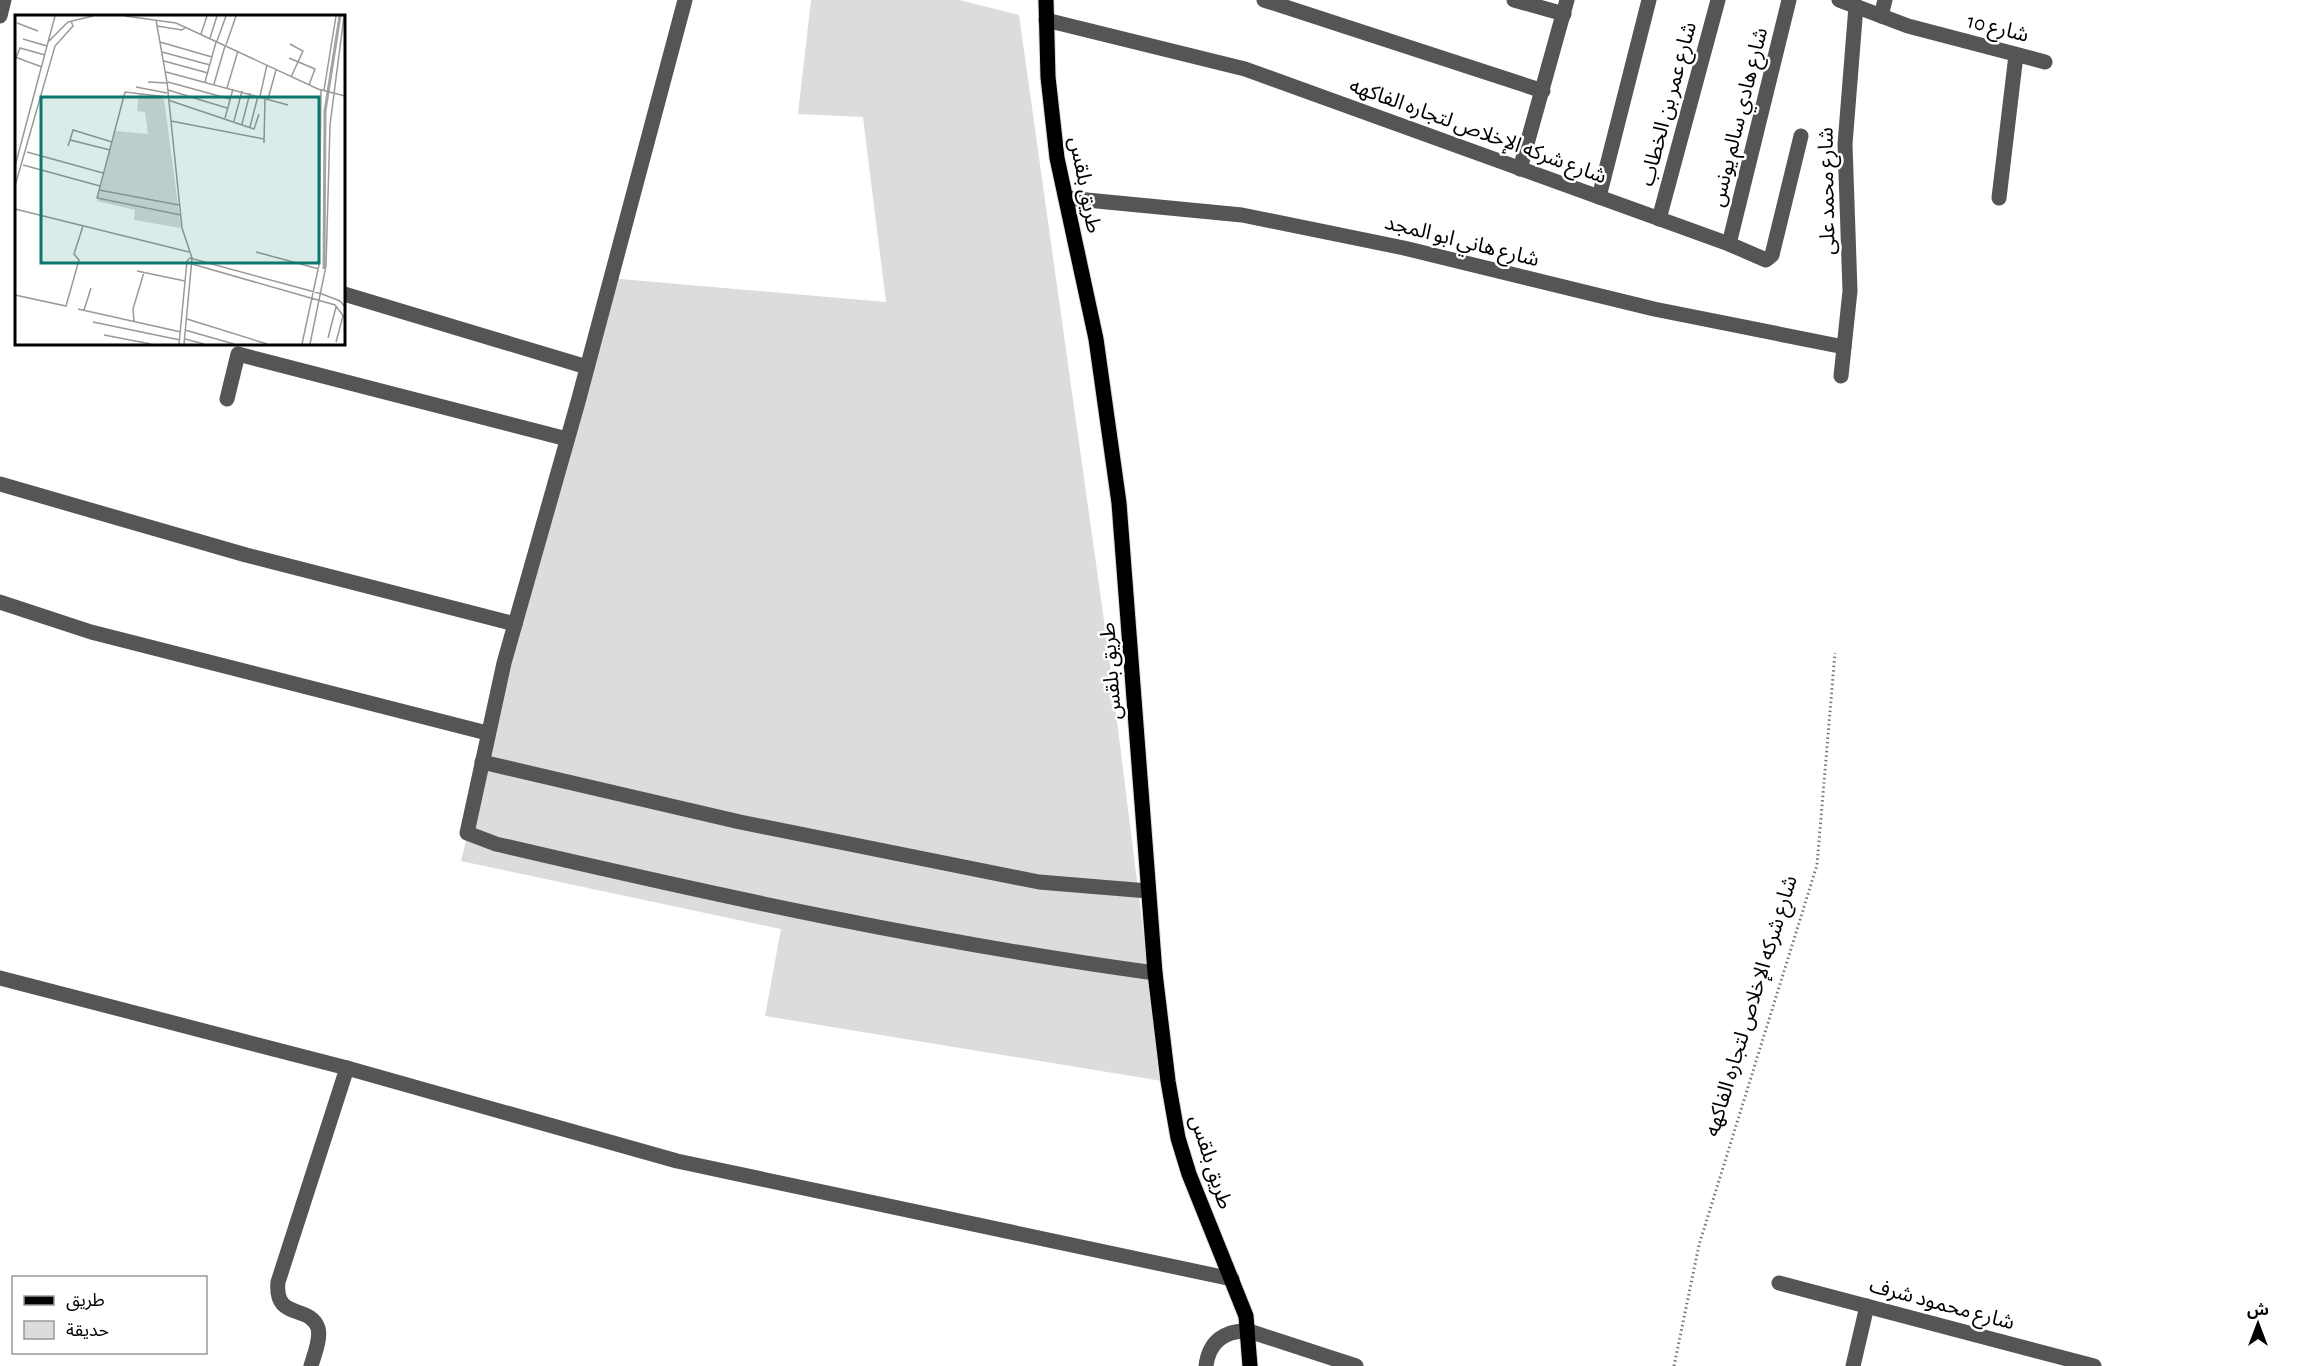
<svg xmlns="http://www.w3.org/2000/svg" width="2300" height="1366" viewBox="0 0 2300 1366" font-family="'Alegreya Sans','Noto Sans Arabic',sans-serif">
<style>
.green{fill:#dcdcdc}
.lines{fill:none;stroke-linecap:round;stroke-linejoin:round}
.major-casing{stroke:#dbdbdb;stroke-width:17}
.path{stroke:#777;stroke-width:3;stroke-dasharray:1.5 3;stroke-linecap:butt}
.minor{stroke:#555;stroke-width:15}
.major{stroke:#000;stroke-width:15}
.labels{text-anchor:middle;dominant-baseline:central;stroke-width:5;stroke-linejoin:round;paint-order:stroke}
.street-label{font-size:21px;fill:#000;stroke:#fff}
.inset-river{fill:none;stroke:#a3a3a3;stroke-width:3}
.inset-road{fill:none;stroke:#999;stroke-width:1.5}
.view{fill:#0f766e;fill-opacity:0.15;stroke:#0f766e;stroke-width:3}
.inset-edge{fill:none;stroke:#000;stroke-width:3}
</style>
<rect width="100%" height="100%" fill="#fff"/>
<path class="green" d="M 811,0 L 959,0 L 1019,15 L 1108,649 L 1162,1081 L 765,1016 L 781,929 L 461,861 L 609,278 L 886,302 L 863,117 L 798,114 Z"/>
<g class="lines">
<g class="major-casing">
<path id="major" d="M 1046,0 L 1048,77 L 1057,158 L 1096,339 L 1119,503 L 1155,973 L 1168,1081 L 1178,1138 L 1189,1174 L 1246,1316 L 1250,1366"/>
</g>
<path class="path" d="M 1674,1366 L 1699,1245 L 1817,865 L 1835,653"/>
<g class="minor">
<path d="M 685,0 L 578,402 L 504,663 L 467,833 L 496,844 C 714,895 933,943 1155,973"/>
<path d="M 1264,0 L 1543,91"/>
<path d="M 1514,0 L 1564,14"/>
<path d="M 1839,0 L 1908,26 L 2045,62"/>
<path d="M 0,16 L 4,0"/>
<path d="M 1881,16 L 1885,0"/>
<path d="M 1046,20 L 1245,69 L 1729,244 L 1766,260 L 1772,255 L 1801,136"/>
<path d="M 1520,169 L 1567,0"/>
<path d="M 1599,197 L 1649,0"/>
<path d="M 1066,198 L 1242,215 L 1404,248 L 1654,309 L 1844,347"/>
<path d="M 1999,198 L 2016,55"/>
<path d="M 1659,219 L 1718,0"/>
<path d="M 1729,244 L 1789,0"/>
<path d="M 344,294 L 587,367"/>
<path d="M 1841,376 L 1850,291 L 1845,144 L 1856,6"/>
<path d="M 227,399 L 238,354 L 567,439"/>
<path d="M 0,484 L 246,555 L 515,624"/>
<path d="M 0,602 L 91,632 L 487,733"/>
<path d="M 482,762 L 740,822 L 1039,882 L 1148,891"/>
<path d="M 0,978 L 347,1068 L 677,1161 L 1232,1279"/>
<path d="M 1779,1283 L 2094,1366"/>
<path d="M 311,1366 C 314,1355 321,1339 318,1328 C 310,1304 274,1321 278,1282 L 347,1068"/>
<path d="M 1206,1366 C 1209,1341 1225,1330 1249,1331 L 1356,1366"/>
<path d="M 1853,1366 L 1867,1306"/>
</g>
<use href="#major" class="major"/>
</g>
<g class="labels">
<g class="street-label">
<text transform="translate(1998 28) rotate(14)">شارع 10</text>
<text transform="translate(1668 104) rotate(-75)">شارع عمر بن الخطاب</text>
<text transform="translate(1739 117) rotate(-76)">شارع هادي سالم يونس</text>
<text transform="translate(1478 131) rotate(20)">شارع شركه الإخلاص لتجاره الفاكهه</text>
<text transform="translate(1085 185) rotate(79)">طريق بلقس</text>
<text transform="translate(1827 191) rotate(-91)">شارع محمد على</text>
<text transform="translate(1462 241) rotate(14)">شارع هاني ابو المجد</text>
<text transform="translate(1111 671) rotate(-94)">طريق بلقس</text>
<text transform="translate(1751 1006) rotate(-73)">شارع شركه الإخلاص لتجاره الفاكهه</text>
<text transform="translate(1211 1162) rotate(72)">طريق بلقس</text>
<text transform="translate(1942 1304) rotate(15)">شارع محمود شرف</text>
</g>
</g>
<g transform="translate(15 15)">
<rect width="330" height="330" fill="#fff"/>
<path d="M 124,78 L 149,84 L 166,213 L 119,205 L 120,195 L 82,186 L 100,116 L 133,119 L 130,97 L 122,96 Z" fill="#dcdcdc"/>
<path class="inset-river" d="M 309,254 L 310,96 L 325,1"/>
<path class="inset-road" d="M 110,1 L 161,8 L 303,74 L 330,81M 141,5 L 152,67 L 167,213 L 177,243 L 169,329M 2,8 L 23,16M 142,11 L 167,15 L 171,12M 186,19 L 192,1M 195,23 L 202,1M 8,24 L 32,31M 202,26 L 211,1M 33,27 L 53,7 L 78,1M 145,27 L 197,42M 275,29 L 288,36 L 276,62M 211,30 L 221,1M 147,37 L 195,50M 0,42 L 27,52M 1,43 L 5,33 L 30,40M 274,43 L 300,54 L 294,70M 149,46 L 193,58M 151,57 L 273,90M 133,67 L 152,68M 153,67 L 215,84M 190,67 L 201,27M 199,69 L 210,31M 121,72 L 152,78M 212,73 L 223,36M 153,75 L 212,93M 309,75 L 321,1M 245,81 L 252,50M 152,82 L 110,77 L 82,183 L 166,200M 253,84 L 261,55M 153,85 L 239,114 L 244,99M 210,103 L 218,74M 156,106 L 249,124M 219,106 L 227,76M 227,109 L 235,78M 235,112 L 243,81M 55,125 L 58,115 L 97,127M 249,128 L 250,83M 53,131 L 55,125 L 95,135M 12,137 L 88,158M 8,150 L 85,171M 0,151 L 40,1M 0,171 L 40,31 L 58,11 L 56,6M 84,175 L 164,190M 0,194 L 174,237M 241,237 L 304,254M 177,249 L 320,290 L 330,303M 122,256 L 170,266M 0,280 L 51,291 L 64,245 L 59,239 L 68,211M 63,294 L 166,317M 69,295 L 76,273M 172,304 L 252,329M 78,307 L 165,325M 119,307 L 118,294 L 129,257M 170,315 L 219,329M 89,320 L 136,329M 313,323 L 321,292M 170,324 L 189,329M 321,327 L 328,301M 164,329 L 172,246 L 175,243 L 307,279 L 325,286 L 330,292M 287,329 L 304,250 L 306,75M 295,329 L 311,251 L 315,110 L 329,1"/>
<path class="view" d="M 26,82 L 304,82 L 304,248 L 26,248 Z"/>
<rect width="330" height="330" class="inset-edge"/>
</g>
<rect x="12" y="1276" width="195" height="78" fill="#ffffff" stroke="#999999" stroke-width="1.5"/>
<rect x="24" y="1296" width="30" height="9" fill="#000000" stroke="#999999" stroke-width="1.5"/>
<text x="66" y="1306" font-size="18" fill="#000000">طريق</text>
<rect x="24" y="1321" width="30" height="18" fill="#dcdcdc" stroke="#999999" stroke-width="1.5"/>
<text x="66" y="1336" font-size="18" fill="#000000">حديقة</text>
<g transform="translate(2258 1324)" stroke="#ffffff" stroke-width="4.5" paint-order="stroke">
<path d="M0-4.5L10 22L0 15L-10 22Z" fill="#000000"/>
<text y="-9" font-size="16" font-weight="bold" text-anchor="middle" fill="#000000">ش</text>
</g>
</svg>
